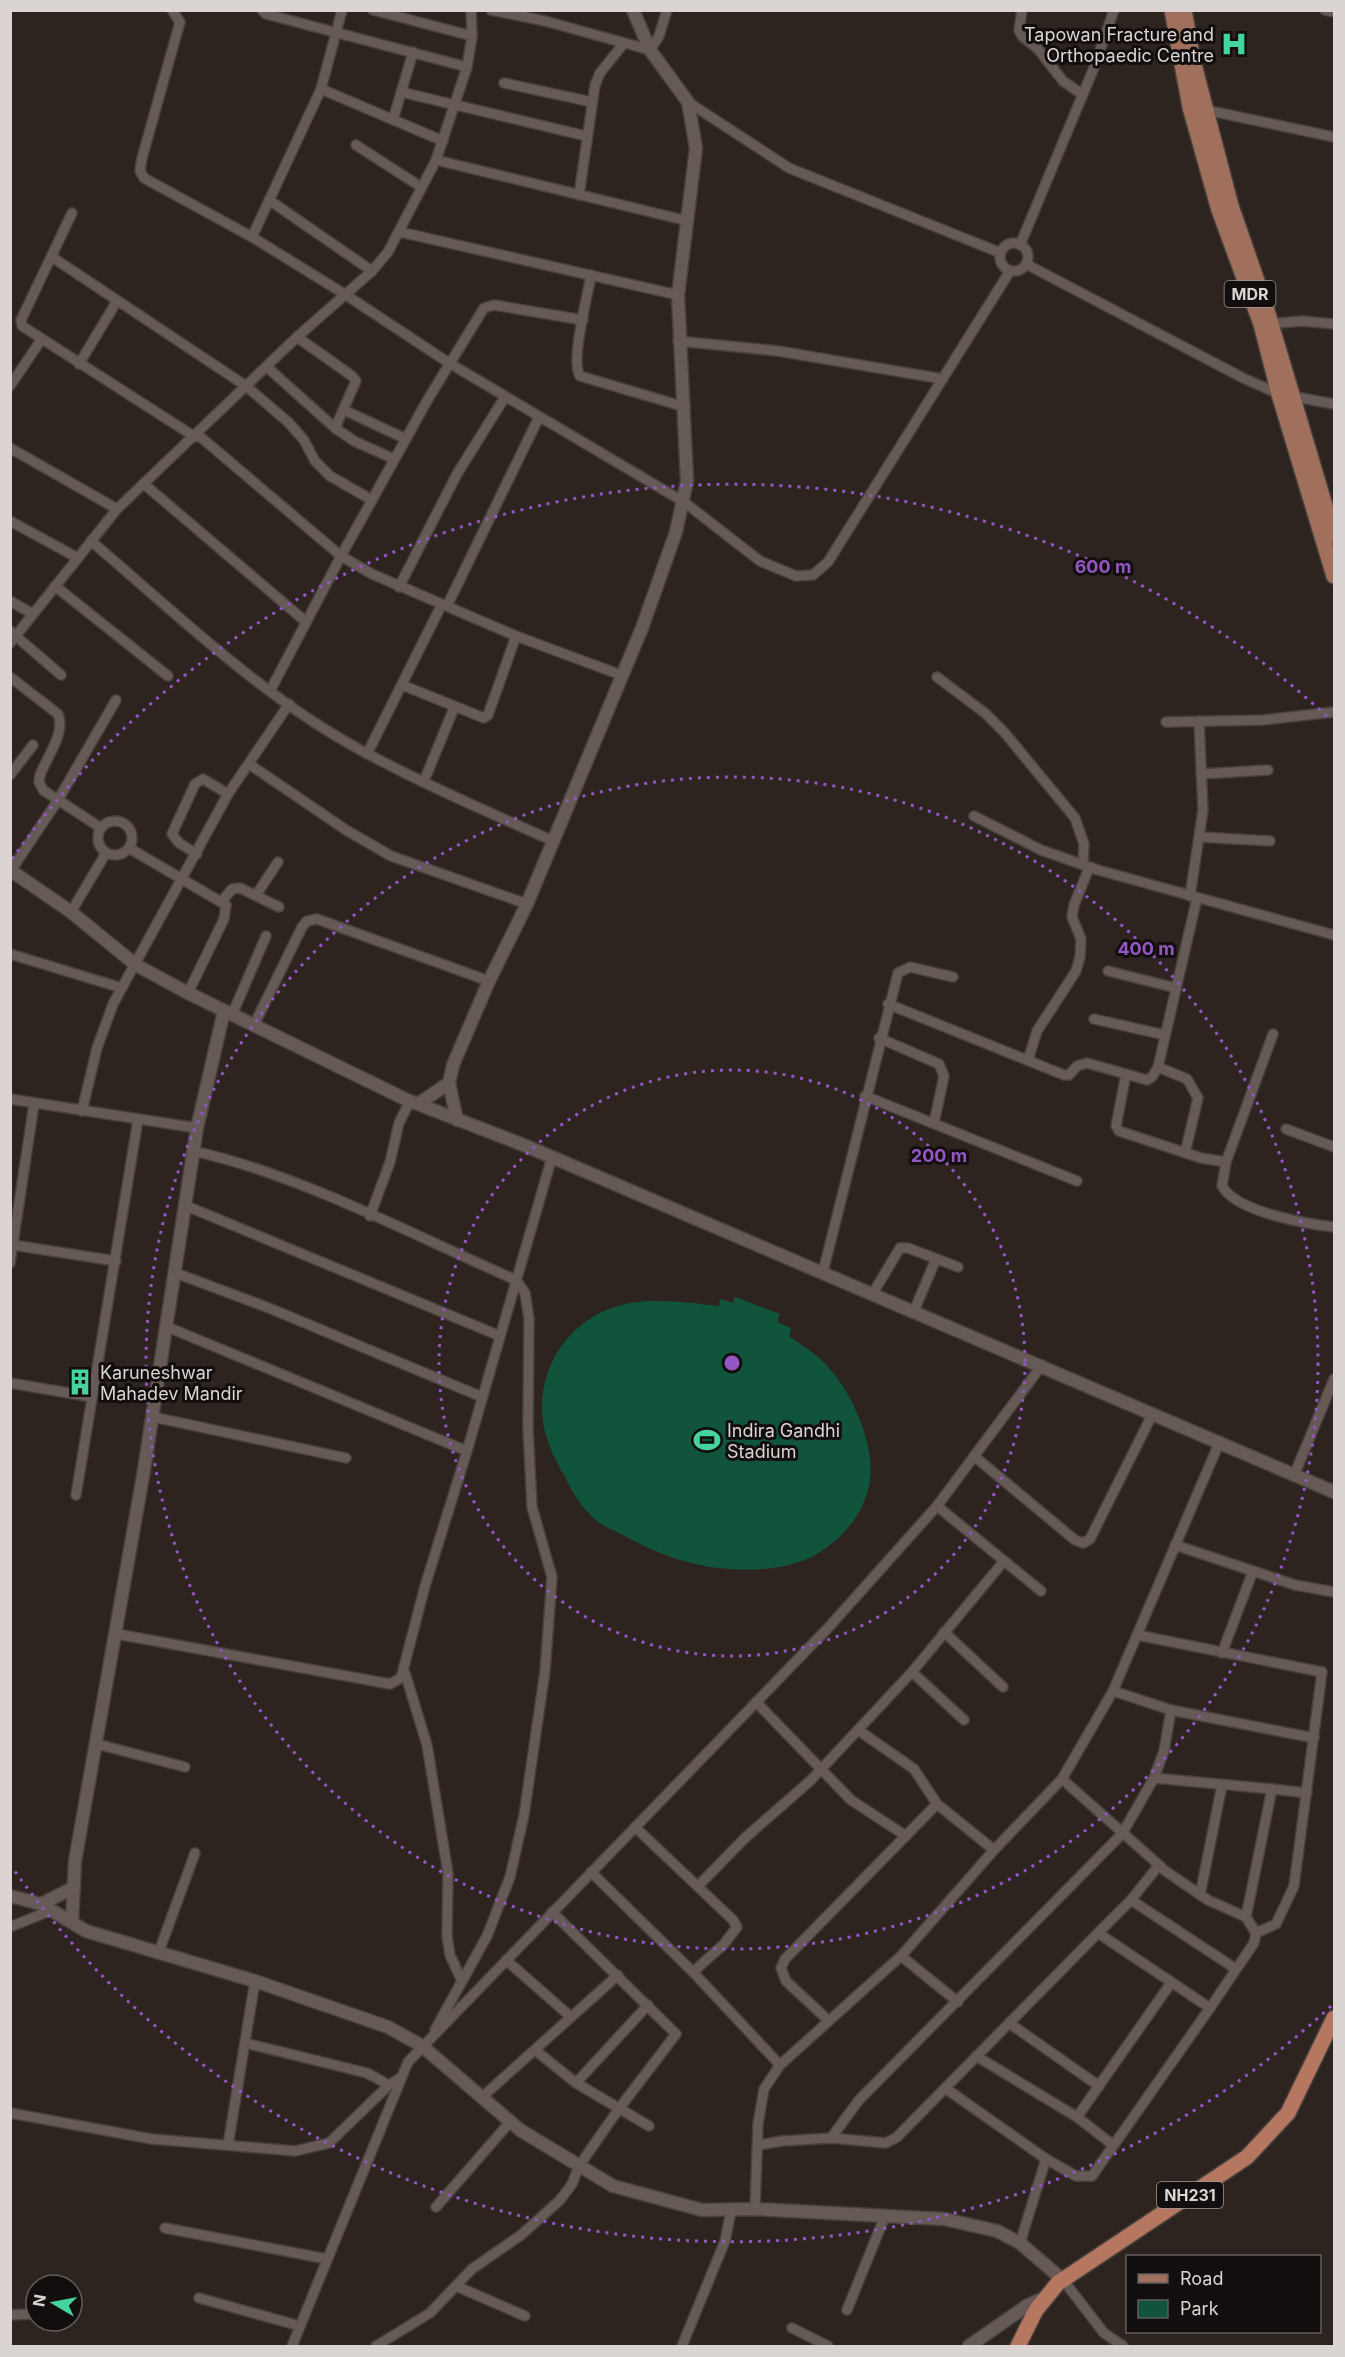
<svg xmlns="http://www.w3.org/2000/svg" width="1345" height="2357" viewBox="0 0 1345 2357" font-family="Inter,sans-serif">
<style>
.green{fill:#11543c}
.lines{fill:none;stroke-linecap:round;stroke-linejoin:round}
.minor-casing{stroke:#48413e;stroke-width:12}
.tertiary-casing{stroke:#48413e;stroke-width:15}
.primary-casing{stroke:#48413e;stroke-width:18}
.trunk-casing{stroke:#48413e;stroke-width:18}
.minor{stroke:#655a56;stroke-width:9}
.tertiary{stroke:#655a56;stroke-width:12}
.primary{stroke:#a1705d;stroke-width:15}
.trunk{stroke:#b57760;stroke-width:15}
.ring{fill:none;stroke:#9356c4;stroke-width:3;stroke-dasharray:3 6}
.labels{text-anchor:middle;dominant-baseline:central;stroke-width:6;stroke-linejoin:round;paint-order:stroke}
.shield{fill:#120e0d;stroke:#9e9997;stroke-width:1.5}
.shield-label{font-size:16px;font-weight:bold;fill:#dad4d2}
.poi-label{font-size:18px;fill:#dad4d2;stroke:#120e0d;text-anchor:start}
.centre{fill:#9356c4;stroke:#120e0d;stroke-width:3}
.ring-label{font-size:18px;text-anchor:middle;font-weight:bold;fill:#9356c4;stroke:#120e0d;stroke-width:6;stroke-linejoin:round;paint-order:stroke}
</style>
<rect width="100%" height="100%" fill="#2d2420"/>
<path class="green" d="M 735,1297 L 780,1314 L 777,1322 L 791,1328 L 789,1336 C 798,1343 809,1349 818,1357 C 847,1381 875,1440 870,1478 C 867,1507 849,1532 826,1548 C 799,1568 764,1571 731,1569 C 690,1567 656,1553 621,1534 C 613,1530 603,1526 597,1521 C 583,1510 572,1492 565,1477 C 557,1463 549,1447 545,1432 C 532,1378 563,1323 615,1307 C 648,1296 685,1303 719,1306 L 720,1299 L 733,1303 Z"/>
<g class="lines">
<g class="minor-casing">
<g id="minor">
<path d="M 172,10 L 180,22 L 142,158 L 140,171 L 144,178 L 252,237 L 346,295 L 449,363 L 684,502 L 760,561 L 796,576 L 813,575 L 828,562 L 1010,271"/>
<path d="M 262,10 L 266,14 L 467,67"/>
<path d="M 373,10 L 472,36"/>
<path d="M 491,10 L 545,21 L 650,50 L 659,36 L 667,10"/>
<path d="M 1022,10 L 1019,30 L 1022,36 L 1038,49 L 1063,81 L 1083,95"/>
<path d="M 1325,10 L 1334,12"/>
<path d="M 504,83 L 592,102"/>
<path d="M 321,89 L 443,141"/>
<path d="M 401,92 L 586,136"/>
<path d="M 688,102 L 789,168 L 1001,253"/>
<path d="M 1206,110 L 1334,137"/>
<path d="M 393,120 L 413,52"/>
<path d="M 356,145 L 421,187"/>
<path d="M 436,160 L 688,221"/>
<path d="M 579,195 L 595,85 L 600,73 L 624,43"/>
<path d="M 269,200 L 372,271"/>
<path d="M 72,213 L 21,320 L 22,326 L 195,437"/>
<path d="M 400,232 L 678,295"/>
<path d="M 252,237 L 321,89 L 342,10"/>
<circle cx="1014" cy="257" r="14"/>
<path d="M 1020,245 L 1093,70 L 1114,10"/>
<path d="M 52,257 L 246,386 L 288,422 L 304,440 L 315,461 L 330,476 L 372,500"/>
<path d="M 1026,264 L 1243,378 L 1279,394 L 1334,404"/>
<path d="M 591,275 C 588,295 570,361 580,376 L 685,407"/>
<path d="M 1268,324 L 1303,321 L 1334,324"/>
<path d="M 297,337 L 352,376 L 356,381 L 335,428"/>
<path d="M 678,341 L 778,351 L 943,379"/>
<path d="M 79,364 L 117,301"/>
<path d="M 267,367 L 335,428 L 354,441 L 394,459"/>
<path d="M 10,386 L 41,340"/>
<path d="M 344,410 L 406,439"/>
<path d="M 197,434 L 341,556 L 372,574 L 516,636 L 621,675"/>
<path d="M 10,448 L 117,509"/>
<path d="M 144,484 L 306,622"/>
<path d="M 10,521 L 78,558"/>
<path d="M 91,541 C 179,616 265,700 368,754 C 427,786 491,813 553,841"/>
<path d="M 55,586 L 168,676"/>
<path d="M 399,587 L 457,474 L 505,397"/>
<path d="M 10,601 L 33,614"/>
<path d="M 447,606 L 539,417"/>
<path d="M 10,631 L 61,675"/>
<path d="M 10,643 L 117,509 L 297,337 L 372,271 L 388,252 L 436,160 L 467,67 L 472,36 L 471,10"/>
<path d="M 10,677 L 58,714 C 66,732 47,757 40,775 L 39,782 L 43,790 L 101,828"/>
<path d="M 937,677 L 985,713 L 1004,732 L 1075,818 L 1084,844 L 1083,865"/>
<path d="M 402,685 L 484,718 L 488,715 L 516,636"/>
<path d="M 270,691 L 341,556 L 428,399 L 484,308 L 494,305 L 583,320"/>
<path d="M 1166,722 L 1263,720 L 1334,712"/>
<path d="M 367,754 L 442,604"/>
<path d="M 249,764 L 346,830 L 391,856 L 527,904"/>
<path d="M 1201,774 L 1268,770"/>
<path d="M 10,775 L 33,745"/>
<path d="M 424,781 L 454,708"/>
<path d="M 974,816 L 1041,850 L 1098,870 L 1334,935"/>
<circle cx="115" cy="838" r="17"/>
<path d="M 1200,837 L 1270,841"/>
<path d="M 129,848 L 226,905 L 224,919 L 188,993"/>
<path d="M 197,854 L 179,843 L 172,834 L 195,784 L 203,779 L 228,794"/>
<path d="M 10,872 L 58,800 L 116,700"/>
<path d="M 256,895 L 278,862"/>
<path d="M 1190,896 L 1203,810 L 1199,721"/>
<path d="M 222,901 L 232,889 L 240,888 L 279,907"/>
<path d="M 71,912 L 106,853"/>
<path d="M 10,954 L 122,988"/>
<path d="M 1108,971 L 1176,988"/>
<path d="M 888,1004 L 1064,1075 L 1069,1075 L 1077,1066 L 1087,1063 L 1147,1080 L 1152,1077 L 1158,1067 L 1197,898"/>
<path d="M 232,1015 L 266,936"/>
<path d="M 1094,1019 L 1165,1035"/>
<path d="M 254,1025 L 302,927 L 307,921 L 317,919 L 489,981"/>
<path d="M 1273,1034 L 1226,1162 L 1222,1186 C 1236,1212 1307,1224 1334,1227"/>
<path d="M 879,1038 L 939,1064 L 944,1076 L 934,1123"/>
<path d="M 1028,1060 L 1037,1031 L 1076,971 L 1080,957 L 1081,939 L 1072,917 L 1074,905 L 1089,868"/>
<path d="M 1158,1067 L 1187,1079 L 1198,1098 L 1185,1153"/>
<path d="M 1126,1074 L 1116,1126 L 1119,1131 L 1201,1158 L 1226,1162"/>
<path d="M 865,1096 L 1077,1181"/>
<path d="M 10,1099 L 197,1128"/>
<path d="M 82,1111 L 97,1048 L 113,1004 L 228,794 L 289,704"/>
<path d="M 1286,1129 L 1334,1147"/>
<path d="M 193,1151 C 299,1174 415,1236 516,1280 L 525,1293 L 529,1319 L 528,1429 L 532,1507 L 552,1577 L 545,1671 L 524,1815 L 510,1877 L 487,1936 L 435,2030"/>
<path d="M 184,1205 L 500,1336"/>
<path d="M 370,1216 L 390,1162 L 399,1123 L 410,1101"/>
<path d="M 13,1245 L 116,1261"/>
<path d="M 10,1263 L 34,1104"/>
<path d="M 173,1272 L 269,1308 L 482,1397"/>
<path d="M 823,1272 L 898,973 L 910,967 L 953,977"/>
<path d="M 873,1293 L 900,1248 L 908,1248 L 958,1267"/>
<path d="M 914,1311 L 936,1259"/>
<path d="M 165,1326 L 467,1451"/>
<path d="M 10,1383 L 92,1397"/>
<path d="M 153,1417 L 346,1458"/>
<path d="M 974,1456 L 1075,1540 L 1083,1543 L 1090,1539 L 1153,1413"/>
<path d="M 1295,1473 L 1334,1379"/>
<path d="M 76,1495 L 138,1120"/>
<path d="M 937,1506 L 1041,1591"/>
<path d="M 1175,1545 L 1295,1585 L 1334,1592"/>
<path d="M 944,1632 L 1003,1687"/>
<path d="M 117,1634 L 390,1684 L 401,1678 L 425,1586 L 467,1451 L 552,1157"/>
<path d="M 1137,1635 L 1322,1672 L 1294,1886 L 1276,1924 L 1256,1933"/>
<path d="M 1222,1653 L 1253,1571"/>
<path d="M 912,1672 L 964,1720"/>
<path d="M 405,1673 L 427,1745 L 448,1873 L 447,1936 L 450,1955 L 461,1979"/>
<path d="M 1113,1691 L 1171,1710"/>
<path d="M 756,1702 L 851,1800 L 906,1836"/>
<path d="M 858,1730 L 914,1769 L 937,1804 L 994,1850"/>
<path d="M 97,1744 L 185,1767"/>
<path d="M 1154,1778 L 1164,1751 L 1171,1710 L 1314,1738"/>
<path d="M 1272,1789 L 1307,1793"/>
<path d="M 635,1827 L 733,1920 L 737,1927 L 724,1944 L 693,1972"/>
<path d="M 591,1872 L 693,1972 L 780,2065"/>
<path d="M 698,1886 L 745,1838 L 811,1780 L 912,1672 L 1004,1561"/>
<path d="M 1200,1895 L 1222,1785"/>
<path d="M 1131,1900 L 1236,1969"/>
<path d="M 10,1927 L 52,1910"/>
<path d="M 1098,1933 L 1131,1900 L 1159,1865"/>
<path d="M 158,1954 L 195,1853"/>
<path d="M 901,1956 L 958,2002"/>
<path d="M 506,1960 L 571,2017"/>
<path d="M 1210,2008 L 1254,1943 L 1256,1933 L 1246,1917"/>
<path d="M 829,2021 L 786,1981 L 781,1968 L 785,1959 L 937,1804"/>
<path d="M 1009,2023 L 1099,2086"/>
<path d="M 245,2043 L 367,2073 L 389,2085"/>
<path d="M 535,2050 L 576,2083 L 649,2126"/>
<path d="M 976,2056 L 1077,2117"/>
<path d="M 576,2083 L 648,2005"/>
<path d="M 481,2098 L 618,1975"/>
<path d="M 10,2113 L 152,2139 L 295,2151 L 329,2143 L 389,2085 L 400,2078"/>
<path d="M 831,2138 L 859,2100 L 1122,1834 L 1154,1778 L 1272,1789 L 1246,1917 L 1208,1900 L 1164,1870 L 1159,1865 L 1062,1779"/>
<path d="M 228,2145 L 255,1981"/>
<path d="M 758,2145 L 782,2141 L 831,2138 L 886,2143 L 897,2137 L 1098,1933 L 1210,2008 L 1092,2176 L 1076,2176 L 1046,2159 L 945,2088"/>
<path d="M 1113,2145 L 1077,2117 L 1171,1983"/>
<path d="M 436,2207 L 510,2122"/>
<path d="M 755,2209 L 758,2124 L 764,2089 L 780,2065 L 901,1956 L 994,1850 L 1062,1779 L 1113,1691 L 1220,1441"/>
<path d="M 165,2228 L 327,2259"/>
<path d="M 1020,2243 L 1046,2159"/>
<path d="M 1063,2280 L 1104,2333 L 1123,2346"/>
<path d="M 456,2286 L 525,2316"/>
<path d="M 199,2298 L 300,2326"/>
<path d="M 847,2310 L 885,2216"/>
<path d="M 10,2315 L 32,2314"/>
<path d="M 792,2328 L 828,2346"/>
<path d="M 292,2346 L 408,2062 L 828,1628 L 937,1506 L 1042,1365"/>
<path d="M 376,2346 L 430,2313 L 472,2269 L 521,2235 L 560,2200 L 572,2184 L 579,2166 L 618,2110 L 676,2034 L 552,1912"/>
<path d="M 682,2346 L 725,2241 L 731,2211"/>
</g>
</g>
<g class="tertiary-casing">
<g id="tertiary">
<path d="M 10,870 L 71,912 L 136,965 L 188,993 L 405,1099 L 526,1146 L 1334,1492"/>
<path d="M 418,1104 L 449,1083"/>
<path d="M 457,1120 L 449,1083 L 453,1065 L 489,981 L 527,904 L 642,628 L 676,532 L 687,481 L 678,295 L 696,148 L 688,102 L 650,50 L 633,10"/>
<path d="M 10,1896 L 41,1904 L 86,1931 L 255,1981 L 388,2027 L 422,2046 L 520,2130 L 613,2186 L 702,2210 L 755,2209 L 944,2219 L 997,2231 L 1020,2243 L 1063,2280"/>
<path d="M 41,1904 L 73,1888"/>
<path d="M 72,1922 L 75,1861 L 143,1476 L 197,1128 L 224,1011"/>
<path d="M 969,2346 L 1028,2305 L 1046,2297"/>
</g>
</g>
<g class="primary-casing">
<g id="primary">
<path d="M 1172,10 L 1190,107 L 1219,210 L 1261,324 L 1279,394 L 1334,576"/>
<path d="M 1184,10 L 1193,61 L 1231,206 L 1265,304 L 1334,536"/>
</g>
</g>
<g class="trunk-casing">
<path id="trunk" d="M 1018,2346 L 1036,2310 L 1058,2283 L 1247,2157 L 1288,2113 L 1334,2018"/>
</g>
<use href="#minor" class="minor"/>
<use href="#tertiary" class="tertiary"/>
<use href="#primary" class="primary"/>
<use href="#trunk" class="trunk"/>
</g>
<g class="ring">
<circle cx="732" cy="1363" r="293"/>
<circle cx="732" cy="1363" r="586"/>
<path d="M1331 2006A879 879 0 0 1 12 1867M12 859A879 879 0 0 1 1331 720"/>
</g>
<defs>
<g id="hospital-bare" transform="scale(2.07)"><path d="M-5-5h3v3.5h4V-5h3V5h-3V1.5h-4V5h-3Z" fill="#46d49e" stroke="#120e0d" stroke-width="2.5" paint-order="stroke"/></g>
<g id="building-bare" transform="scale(2.07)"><path d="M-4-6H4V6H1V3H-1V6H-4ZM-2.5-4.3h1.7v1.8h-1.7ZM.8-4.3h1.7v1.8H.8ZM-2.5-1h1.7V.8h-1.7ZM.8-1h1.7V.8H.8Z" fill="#46d49e" stroke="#120e0d" stroke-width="2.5" paint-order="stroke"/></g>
<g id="stadium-bare" transform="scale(2.07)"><path d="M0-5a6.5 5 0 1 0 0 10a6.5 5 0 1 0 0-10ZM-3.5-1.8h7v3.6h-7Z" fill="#46d49e" stroke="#120e0d" stroke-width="2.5" paint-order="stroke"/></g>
</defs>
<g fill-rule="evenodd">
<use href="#hospital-bare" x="1234" y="44"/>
<use href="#building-bare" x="80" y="1382"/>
<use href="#stadium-bare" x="707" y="1440"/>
</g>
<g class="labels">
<g class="shield">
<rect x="1224.5" y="281" width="51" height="26" rx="4.5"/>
<rect x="1157" y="2182" width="66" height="26" rx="4.5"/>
</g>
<g class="shield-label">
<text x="1250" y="294">MDR</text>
<text x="1190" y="2195">NH231</text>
</g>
<g class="poi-label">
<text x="1214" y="34" text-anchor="end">Tapowan Fracture and<tspan x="1214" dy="21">Orthopaedic Centre</tspan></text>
<text x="100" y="1372">Karuneshwar<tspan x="100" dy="21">Mahadev Mandir</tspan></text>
<text x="727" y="1430">Indira Gandhi<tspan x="727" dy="21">Stadium</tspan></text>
</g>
</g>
<circle cx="732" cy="1363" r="9" class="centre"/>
<g class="ring-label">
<text x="1103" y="573">600 m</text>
<text x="1146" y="955">400 m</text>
<text x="939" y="1162">200 m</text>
</g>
<rect width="1345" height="2357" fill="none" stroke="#dad4d2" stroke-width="24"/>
<rect x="1126" y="2255" width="195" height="78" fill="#120e0d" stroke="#625d5c" stroke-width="1.5"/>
<rect x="1138" y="2274" width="30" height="9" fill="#a1705d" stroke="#625d5c" stroke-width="1.5"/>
<text x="1180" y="2285" font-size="18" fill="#dad4d2">Road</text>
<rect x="1138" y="2300" width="30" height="18" fill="#11543c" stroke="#625d5c" stroke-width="1.5"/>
<text x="1180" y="2315" font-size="18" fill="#dad4d2">Park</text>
<g transform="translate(54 2303) rotate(280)"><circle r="28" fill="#120e0d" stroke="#625d5c" stroke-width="1.5"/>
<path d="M0-4.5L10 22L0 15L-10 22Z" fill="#46d49e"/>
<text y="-9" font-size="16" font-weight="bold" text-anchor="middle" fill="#dad4d2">N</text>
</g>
</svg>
